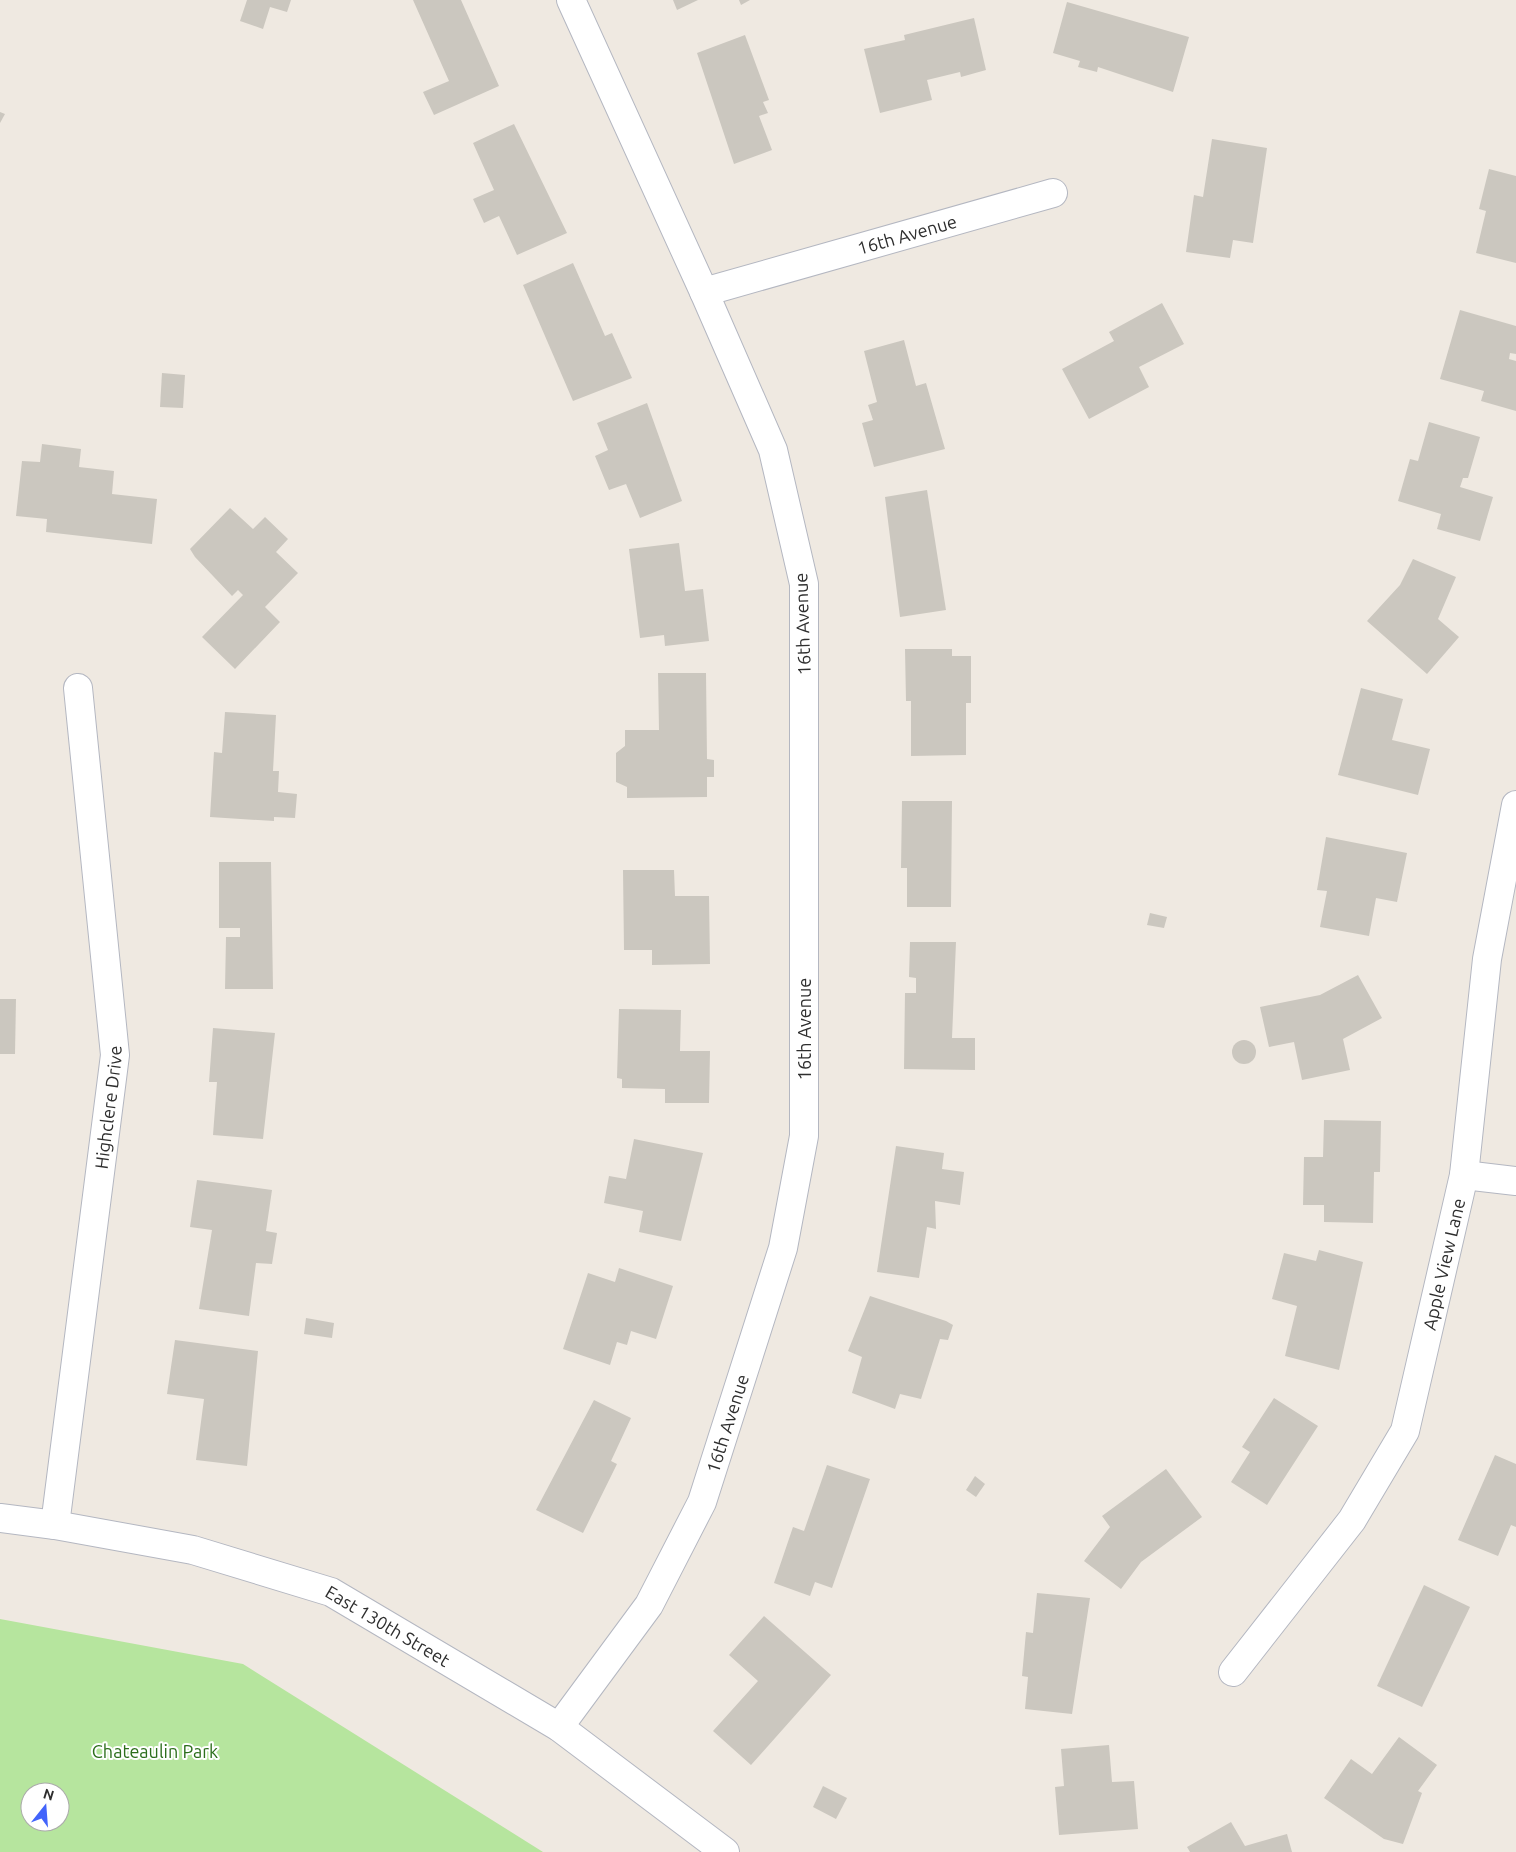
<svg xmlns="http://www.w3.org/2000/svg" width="1516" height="1852" viewBox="0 0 1516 1852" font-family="Ubuntu,sans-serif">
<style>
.green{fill:#b6e59e;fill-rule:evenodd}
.building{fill:#cbc7bf}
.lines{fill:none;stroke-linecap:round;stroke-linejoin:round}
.street-casing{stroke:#b4b7c1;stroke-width:30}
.secondary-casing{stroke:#b4b7c1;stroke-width:30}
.street{stroke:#fff;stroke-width:28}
.secondary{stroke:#fff;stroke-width:28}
.labels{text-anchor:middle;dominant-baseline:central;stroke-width:4;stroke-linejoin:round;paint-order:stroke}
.street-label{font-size:18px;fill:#2e2e2e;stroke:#fff}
.park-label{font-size:18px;fill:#2c6e1b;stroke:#fff}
</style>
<rect width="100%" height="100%" fill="#efe9e1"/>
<path class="green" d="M 0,1619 L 243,1664 L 543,1852 L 0,1852 ZM 30,1792 L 60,1792 L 60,1822 L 30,1822 Z"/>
<g class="building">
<path d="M 247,0 L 291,0 L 287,12 L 270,7 L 263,29 L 240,21 Z"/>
<path d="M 413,0 L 461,0 L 499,86 L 434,115 L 423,92 L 449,81 Z"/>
<path d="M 673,0 L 698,0 L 677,10 Z"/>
<path d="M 739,0 L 750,0 L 741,5 Z"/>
<path d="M 1067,2 L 1189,37 L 1173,92 L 1098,67 L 1097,72 L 1078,67 L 1080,61 L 1053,53 Z"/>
<path d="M 974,18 L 986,70 L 961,77 L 960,72 L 927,80 L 932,100 L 880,113 L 864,49 L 905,40 L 904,35 Z"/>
<path d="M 745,35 L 769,100 L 763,102 L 768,113 L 759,116 L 772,150 L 734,164 L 697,53 Z"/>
<path d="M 0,112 L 5,114 L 0,123 Z"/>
<path d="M 514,124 L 567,233 L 517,255 L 499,216 L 484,223 L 473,199 L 494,190 L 473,143 Z"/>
<path d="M 1212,139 L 1267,148 L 1253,243 L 1233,240 L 1230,258 L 1186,252 L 1194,195 L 1203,197 Z"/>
<path d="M 1489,169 L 1516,176 L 1516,263 L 1476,253 L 1486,211 L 1479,209 Z"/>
<path d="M 573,263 L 605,336 L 612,333 L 632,378 L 573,401 L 523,285 Z"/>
<path d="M 1162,303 L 1184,344 L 1139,367 L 1149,387 L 1089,419 L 1062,369 L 1114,341 L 1109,332 Z"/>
<path d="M 1460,310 L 1516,326 L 1516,354 L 1510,353 L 1509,359 L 1516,361 L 1516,411 L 1481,401 L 1484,391 L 1440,379 Z"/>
<path d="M 904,340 L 916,386 L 926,383 L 945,449 L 874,467 L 862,423 L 873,420 L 868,405 L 877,402 L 864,351 Z"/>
<path d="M 162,373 L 185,375 L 183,408 L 160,407 Z"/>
<path d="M 647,403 L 682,501 L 640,518 L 626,484 L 609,490 L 595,456 L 608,450 L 597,423 Z"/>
<path d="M 1429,422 L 1480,437 L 1468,478 L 1463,478 L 1460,487 L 1493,497 L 1480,541 L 1437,529 L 1441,514 L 1398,501 L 1410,459 L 1418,461 Z"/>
<path d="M 42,444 L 81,449 L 79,467 L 114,471 L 112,494 L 157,499 L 152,544 L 46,532 L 47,519 L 16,516 L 22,461 L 40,462 Z"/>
<path d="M 927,490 L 946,610 L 900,617 L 885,497 Z"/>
<path d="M 230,508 L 253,529 L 265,517 L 288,539 L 276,552 L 298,573 L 265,607 L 280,622 L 235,669 L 202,637 L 243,595 L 238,590 L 232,596 L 195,557 L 190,549 Z"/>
<path d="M 679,543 L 685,591 L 703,589 L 709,641 L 665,646 L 664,635 L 640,638 L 629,549 Z"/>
<path d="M 1413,559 L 1456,577 L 1438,619 L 1459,637 L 1427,674 L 1367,621 L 1400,585 Z"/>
<path d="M 905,649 L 952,649 L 952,656 L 971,656 L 971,703 L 966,703 L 966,755 L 911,756 L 911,701 L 906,701 Z"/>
<path d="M 658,673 L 706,673 L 707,759 L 714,760 L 714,777 L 707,777 L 707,797 L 627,798 L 627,787 L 616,782 L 616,753 L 625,746 L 625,730 L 659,730 Z"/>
<path d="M 1361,688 L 1403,699 L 1392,740 L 1430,749 L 1418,795 L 1338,775 Z"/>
<path d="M 225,712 L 276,715 L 273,771 L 279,771 L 278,792 L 297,794 L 295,818 L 274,817 L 274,821 L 210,817 L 214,752 L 222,753 Z"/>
<path d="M 902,801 L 952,801 L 951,907 L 907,907 L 907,868 L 901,868 Z"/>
<path d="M 1326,837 L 1407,853 L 1397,902 L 1376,898 L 1369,936 L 1320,927 L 1327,891 L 1317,890 Z"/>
<path d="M 219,862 L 271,862 L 273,989 L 225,989 L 226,937 L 240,937 L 240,928 L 219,928 Z"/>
<path d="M 623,870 L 674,870 L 675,896 L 709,896 L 710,964 L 652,965 L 652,950 L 624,950 Z"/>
<path d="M 1150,913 L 1167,917 L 1164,928 L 1147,925 Z"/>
<path d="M 910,942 L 956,942 L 952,1038 L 975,1038 L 975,1070 L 904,1069 L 905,993 L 916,993 L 916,978 L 909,977 Z"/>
<path d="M 1358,975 L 1382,1018 L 1343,1039 L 1350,1070 L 1302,1080 L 1294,1042 L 1269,1047 L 1260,1007 L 1320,995 Z"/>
<path d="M 0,999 L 16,999 L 15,1054 L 0,1054 Z"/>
<path d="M 619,1009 L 681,1010 L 680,1051 L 710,1051 L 709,1103 L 665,1103 L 665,1089 L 622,1088 L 622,1079 L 617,1078 Z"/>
<path d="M 213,1028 L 275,1033 L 263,1139 L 213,1135 L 217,1082 L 209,1082 Z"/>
<circle cx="1244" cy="1052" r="12"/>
<path d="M 1324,1120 L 1381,1121 L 1380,1172 L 1374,1172 L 1373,1223 L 1324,1222 L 1324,1205 L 1303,1205 L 1304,1157 L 1323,1157 Z"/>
<path d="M 634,1139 L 703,1153 L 681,1241 L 639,1232 L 643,1211 L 604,1203 L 609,1176 L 626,1179 Z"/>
<path d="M 896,1146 L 944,1153 L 942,1169 L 964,1172 L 960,1205 L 935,1201 L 936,1229 L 927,1227 L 919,1278 L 877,1272 Z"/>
<path d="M 197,1180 L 272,1190 L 266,1231 L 277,1233 L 272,1264 L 256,1263 L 249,1316 L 199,1309 L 212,1230 L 190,1227 Z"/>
<path d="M 1319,1250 L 1363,1262 L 1339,1370 L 1285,1356 L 1297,1306 L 1272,1299 L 1284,1253 L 1316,1261 Z"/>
<path d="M 619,1268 L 673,1286 L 656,1339 L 631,1331 L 627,1345 L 617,1342 L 610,1365 L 563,1349 L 588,1273 L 615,1282 Z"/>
<path d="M 870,1296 L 946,1321 L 953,1325 L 948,1340 L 940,1339 L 921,1399 L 900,1394 L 895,1409 L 852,1393 L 862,1357 L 848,1351 Z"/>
<path d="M 306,1318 L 334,1323 L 332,1338 L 304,1334 Z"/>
<path d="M 175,1340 L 258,1351 L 247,1466 L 196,1460 L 204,1399 L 167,1394 Z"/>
<path d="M 1274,1398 L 1318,1426 L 1267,1505 L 1231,1482 L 1250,1452 L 1242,1447 Z"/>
<path d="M 594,1400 L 631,1418 L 611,1461 L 617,1464 L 583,1533 L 536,1510 Z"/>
<path d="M 1495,1455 L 1516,1464 L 1516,1527 L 1511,1525 L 1498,1556 L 1458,1540 Z"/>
<path d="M 827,1465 L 870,1479 L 832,1588 L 815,1582 L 810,1596 L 774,1583 L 793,1527 L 804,1531 Z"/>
<path d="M 1166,1469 L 1202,1517 L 1141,1562 L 1121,1589 L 1084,1561 L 1110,1527 L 1102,1516 Z"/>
<path d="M 975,1476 L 985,1484 L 976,1497 L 966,1490 Z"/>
<path d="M 1424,1585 L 1470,1607 L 1422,1707 L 1377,1686 Z"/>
<path d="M 1037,1593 L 1090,1598 L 1072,1714 L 1025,1709 L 1028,1677 L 1022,1676 L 1026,1632 L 1033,1633 Z"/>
<path d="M 764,1616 L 831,1675 L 751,1765 L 713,1731 L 758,1681 L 729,1655 Z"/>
<path d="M 1399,1737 L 1437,1765 L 1418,1791 L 1422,1793 L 1403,1844 L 1384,1839 L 1324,1798 L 1351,1759 L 1372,1774 Z"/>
<path d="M 1109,1745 L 1112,1782 L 1134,1781 L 1138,1829 L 1059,1835 L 1055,1787 L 1064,1786 L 1061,1749 Z"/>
<path d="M 823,1786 L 847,1798 L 836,1819 L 813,1807 Z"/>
<path d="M 1231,1822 L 1245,1846 L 1287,1834 L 1292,1852 L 1190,1852 L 1187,1847 Z"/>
</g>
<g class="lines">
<g class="street-casing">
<g id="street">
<path id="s1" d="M 704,292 L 1053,193"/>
<path d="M 1464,1175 L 1516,1181"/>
<path id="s2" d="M 55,1525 L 115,1055 L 78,688"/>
<path id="s3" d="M 1233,1672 L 1352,1520 L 1405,1431 L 1464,1175 L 1487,959 L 1516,805"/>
<path id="s4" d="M 559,1727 L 649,1605 L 702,1502 L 783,1248 L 804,1136 L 804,584 L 773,450 L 704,292 L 571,0"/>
</g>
</g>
<g class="secondary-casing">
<g id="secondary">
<path id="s5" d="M 0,1518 L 55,1525 L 193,1550 L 331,1592 L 559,1727 L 725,1852"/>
</g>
</g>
<use href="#street" class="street"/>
<use href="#secondary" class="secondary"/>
</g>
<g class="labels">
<g class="street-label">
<text stroke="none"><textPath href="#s1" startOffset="211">16th Avenue</textPath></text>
<text transform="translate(802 624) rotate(-92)">16th Avenue</text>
<text transform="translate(804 1029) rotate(-90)">16th Avenue</text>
<text stroke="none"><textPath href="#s2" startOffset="421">Highclere Drive</textPath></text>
<text stroke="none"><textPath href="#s3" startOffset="468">Apple View Lane</textPath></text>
<text stroke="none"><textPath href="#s4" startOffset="350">16th Avenue</textPath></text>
<text stroke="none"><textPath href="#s5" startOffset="406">East 130th Street</textPath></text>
</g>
<g class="park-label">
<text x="155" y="1751">Chateaulin Park</text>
</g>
</g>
<g transform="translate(45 1807) rotate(17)"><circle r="24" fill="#ffffff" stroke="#ababab"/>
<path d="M0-4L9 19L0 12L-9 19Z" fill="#4264fb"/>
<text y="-8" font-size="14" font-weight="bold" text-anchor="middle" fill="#2e2e2e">N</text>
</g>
</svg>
